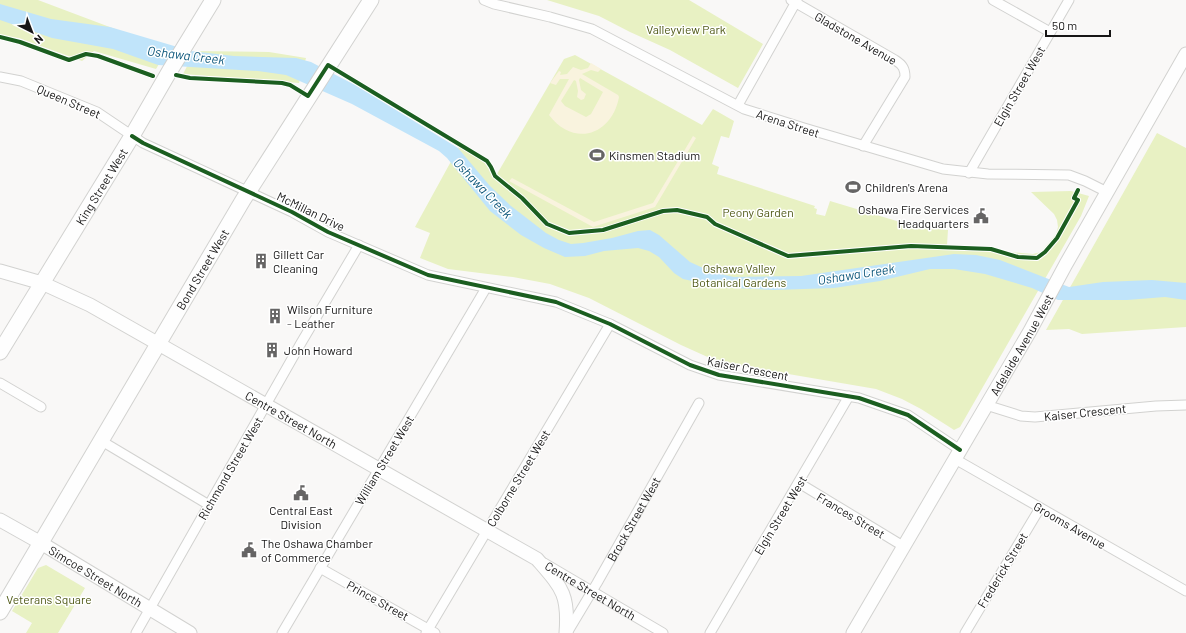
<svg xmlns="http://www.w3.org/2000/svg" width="1186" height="633" viewBox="0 0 1186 633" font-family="Barlow,sans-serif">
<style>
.green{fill:#e8f1c3}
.sand{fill:#f9f3de;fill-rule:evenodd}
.water{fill:#c0e4fa}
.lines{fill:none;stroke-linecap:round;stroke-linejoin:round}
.minor-casing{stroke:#d2d2d0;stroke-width:11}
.secondary-casing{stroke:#d2d2d0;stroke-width:15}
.primary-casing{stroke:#d2d2d0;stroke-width:17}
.minor{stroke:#fefefe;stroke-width:9}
.secondary{stroke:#fefefe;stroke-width:13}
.primary{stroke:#fefefe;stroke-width:15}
.cycleway-casing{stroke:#fff;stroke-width:6}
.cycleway{stroke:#1b5e20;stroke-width:4}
.labels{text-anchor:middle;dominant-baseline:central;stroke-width:3;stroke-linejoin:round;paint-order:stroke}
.park-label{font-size:12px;fill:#4f5916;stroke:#fff}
.street-label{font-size:12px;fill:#171616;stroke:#fff}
.poi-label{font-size:12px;fill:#171616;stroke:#fff;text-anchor:start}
.water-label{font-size:13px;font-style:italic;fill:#0d577b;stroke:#fff}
</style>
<rect width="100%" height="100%" fill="#f9f8f7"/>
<g class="green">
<path d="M 0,0 L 38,0 L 168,49 L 156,69 L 94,51 L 82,61 L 19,38 L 0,36 Z"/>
<path d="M 547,0 L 689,0 L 763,44 L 738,88 L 670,50 L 630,32 L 599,16 Z"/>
<path d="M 195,51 L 269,52 L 306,58 L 299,83 L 183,74 Z"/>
<path d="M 575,55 L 702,125 L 713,109 L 734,121 L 729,138 L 721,136 L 712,164 L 719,167 L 717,174 L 815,206 L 814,208 L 817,209 L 816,214 L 825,216 L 830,201 L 910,225 L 948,230 L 947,245 L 994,247 L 1009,252 L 1033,254 L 1041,252 L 1056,234 L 1058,227 L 1057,220 L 1054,214 L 1031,192 L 1071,191 L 1089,196 L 1081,216 L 960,427 L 954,430 L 951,428 L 921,409 L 902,399 L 876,389 L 747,367 L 712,359 L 681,345 L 589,298 L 550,284 L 513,277 L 448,269 L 420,258 L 430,233 L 415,227 L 460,145 L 478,157 L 497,174 L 564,59 Z"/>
<path d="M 1157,133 L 1186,148 L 1186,327 L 1082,334 L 1069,329 L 1046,330 Z"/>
<path d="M 46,565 L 85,588 L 58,633 L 26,633 L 32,623 L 12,611 L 38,568 Z"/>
</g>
<g class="sand">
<path d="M 591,63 L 601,69 L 598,72 L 591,70 L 582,74 L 618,95 L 619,97 C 612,135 574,148 549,115 L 569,79 L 560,79 L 556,85 L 550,83 L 559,71 L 561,72 L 560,75 L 567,74 L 573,67 L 581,70 L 588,68 ZM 580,78 L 603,92 L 591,114 L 586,117 L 565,106 L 561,101 L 574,80 L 576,81 L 578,91 L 577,97 L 581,100 L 584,99 L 586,94 L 581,90 L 579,80 Z"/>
<path d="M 693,136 L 696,138 L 655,207 L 593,227 L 509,181 L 512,178 L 594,222 L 653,203 Z"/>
</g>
<path class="water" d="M 0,4 L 51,19 L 110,27 L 191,51 L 234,56 L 296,58 L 311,62 L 355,85 L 458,148 L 490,186 L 511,206 L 546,233 L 559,240 L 571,244 L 583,243 L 612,238 L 638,231 L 650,230 L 659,235 L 690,262 L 712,272 L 734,277 L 801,276 L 954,254 L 976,255 L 1000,260 L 1069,287 L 1103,282 L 1152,280 L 1186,283 L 1186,300 L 1165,297 L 1127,300 L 1058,300 L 1032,288 L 985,274 L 954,269 L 930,269 L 880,281 L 834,288 L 774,290 L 734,288 L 720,287 L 683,279 L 674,273 L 659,257 L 649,251 L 638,248 L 604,251 L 585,256 L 565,257 L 544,248 L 521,235 L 490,211 L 447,158 L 439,151 L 352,104 L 286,75 L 258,71 L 158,65 L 113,49 L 52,38 L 0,20 Z"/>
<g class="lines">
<g class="minor-casing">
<g id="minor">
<path d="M 484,0 L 494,4 L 550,17 L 592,29 L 744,109 L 804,128 L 943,169 L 988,174 L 1069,175 L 1085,181 L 1107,192"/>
<path d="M 791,0 L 895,60 C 903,65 905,69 905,77 L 863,146"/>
<path d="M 993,0 L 1050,32"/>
<path d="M 0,77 L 21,81 L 97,112 L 143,143 L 292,212 L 328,232 L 428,275 L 556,302 L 610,324 L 690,365 L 719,375 L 859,398 L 908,415 L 960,450"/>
<path d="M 738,105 L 797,0"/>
<path d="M 969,173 L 1069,0"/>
<path d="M 0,383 L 41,407"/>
<path d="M 986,405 L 1021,416 L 1035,417 L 1156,406 L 1186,405"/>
<path d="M 100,440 L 209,505"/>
<path d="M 955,459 L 1186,591"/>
<path d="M 799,483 L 903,546"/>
<path id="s1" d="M 544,563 L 663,633"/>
<path d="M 320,568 L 435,633"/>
<path d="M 136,633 L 301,343 L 359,245"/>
<path d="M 282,633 L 486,288"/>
<path d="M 426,633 L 610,324"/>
<path id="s2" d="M 567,633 L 597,583 L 699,403"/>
<path d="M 710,633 L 849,396"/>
<path d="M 965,633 L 1040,508"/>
</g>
</g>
<g class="secondary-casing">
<g id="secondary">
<path id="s3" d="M 0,271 L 42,283 L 90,305 L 537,559 C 562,588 569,594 566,633"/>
<path id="s4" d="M 0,520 L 41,543 L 190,633"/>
<path id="s5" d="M 853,633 L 1030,331 L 1066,264 L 1186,54"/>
</g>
</g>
<g class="primary-casing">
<g id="primary">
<path id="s6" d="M 0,352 L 132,136 L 169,72 L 213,0"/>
<path id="s7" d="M 0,612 L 243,200 L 371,0"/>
</g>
</g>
<use href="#minor" class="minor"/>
<use href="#secondary" class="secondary"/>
<use href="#primary" class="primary"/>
<g class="cycleway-casing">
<g id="cycleway">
<path d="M 0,37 L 20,42 L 69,60 L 86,54 L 98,56 L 153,76"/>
<path d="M 176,75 L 190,78 L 282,83 L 290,85 L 308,96 L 328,65 L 487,161 L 491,167 L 495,176 L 522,198 L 547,224 L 569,233 L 603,230 L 663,211 L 677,210 L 707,217 L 715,224 L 788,256 L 911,246 L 991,249 L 1018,257 L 1037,258 L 1045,252 L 1057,238 L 1078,200 L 1074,198 L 1078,190"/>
<path d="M 132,136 L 143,143 L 292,212 L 328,232 L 428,275 L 556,302 L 610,324 L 690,365 L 719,375 L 859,398 L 908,415 L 960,450"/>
</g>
</g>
<use href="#cycleway" class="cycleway"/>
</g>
<defs>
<g id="stadium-bare" transform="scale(1.2)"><path d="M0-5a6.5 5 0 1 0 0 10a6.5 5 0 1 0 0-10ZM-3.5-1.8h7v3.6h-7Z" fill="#666565" stroke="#fff" stroke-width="2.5" paint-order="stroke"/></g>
<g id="civic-bare" transform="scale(1.2)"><path d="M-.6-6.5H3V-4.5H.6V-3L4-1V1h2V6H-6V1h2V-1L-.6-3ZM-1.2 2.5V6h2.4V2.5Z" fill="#666565" stroke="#fff" stroke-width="2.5" paint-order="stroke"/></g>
<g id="building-bare" transform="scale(1.2)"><path d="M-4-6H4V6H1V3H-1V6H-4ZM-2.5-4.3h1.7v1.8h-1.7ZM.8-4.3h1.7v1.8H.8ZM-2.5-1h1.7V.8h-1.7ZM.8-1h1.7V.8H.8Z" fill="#666565" stroke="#fff" stroke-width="2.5" paint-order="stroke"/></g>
</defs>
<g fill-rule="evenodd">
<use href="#stadium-bare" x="597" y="155"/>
<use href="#stadium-bare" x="853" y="187"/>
<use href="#civic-bare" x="981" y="216"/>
<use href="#building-bare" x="261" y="261"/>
<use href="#building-bare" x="275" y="316"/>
<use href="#building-bare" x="272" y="350"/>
<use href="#civic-bare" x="301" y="493"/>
<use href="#civic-bare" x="249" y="550"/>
</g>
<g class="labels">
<g class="park-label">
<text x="686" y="29">Valleyview Park</text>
<text x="758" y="212">Peony Garden</text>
<text x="739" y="268">Oshawa Valley<tspan x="739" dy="14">Botanical Gardens</tspan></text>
<text x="49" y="599">Veterans Square</text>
</g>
<g class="street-label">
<text transform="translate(856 38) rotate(30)">Gladstone Avenue</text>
<text transform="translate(1019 86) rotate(-60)">Elgin Street West</text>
<text transform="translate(69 101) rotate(23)">Queen Street</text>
<text transform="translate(788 123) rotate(18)">Arena Street</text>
<text stroke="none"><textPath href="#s6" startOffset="194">King Street West</textPath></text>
<text transform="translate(311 211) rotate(26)">McMillan Drive</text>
<text stroke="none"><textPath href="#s7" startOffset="398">Bond Street West</textPath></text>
<text stroke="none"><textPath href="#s5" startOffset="334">Adelaide Avenue West</textPath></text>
<text transform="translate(748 368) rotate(11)">Kaiser Crescent</text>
<text transform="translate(1085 412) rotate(-6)">Kaiser Crescent</text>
<text stroke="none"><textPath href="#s3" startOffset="328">Centre Street North</textPath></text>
<text transform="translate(384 460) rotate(-59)">William Street West</text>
<text transform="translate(230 468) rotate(-60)">Richmond Street West</text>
<text transform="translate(518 478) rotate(-59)">Colborne Street West</text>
<text transform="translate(780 515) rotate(-59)">Elgin Street West</text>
<text transform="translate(851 515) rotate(31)">Frances Street</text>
<text stroke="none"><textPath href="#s2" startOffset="132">Brock Street West</textPath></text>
<text transform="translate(1070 525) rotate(30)">Grooms Avenue</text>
<text transform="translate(1002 570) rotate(-59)">Frederick Street</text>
<text stroke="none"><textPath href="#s4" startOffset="111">Simcoe Street North</textPath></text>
<text stroke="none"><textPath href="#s1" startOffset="54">Centre Street North</textPath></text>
<text transform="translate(378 600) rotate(29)">Prince Street</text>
</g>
<g class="poi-label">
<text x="609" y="155">Kinsmen Stadium</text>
<text x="865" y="187">Children's Arena</text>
<text x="969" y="209" text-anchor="end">Oshawa Fire Services<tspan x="969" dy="14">Headquarters</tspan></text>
<text x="273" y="254">Gillett Car<tspan x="273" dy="14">Cleaning</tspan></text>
<text x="287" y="309">Wilson Furniture<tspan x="287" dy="14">- Leather</tspan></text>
<text x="284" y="350">John Howard</text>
<text x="301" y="510" text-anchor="middle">Central East<tspan x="301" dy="14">Division</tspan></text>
<text x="261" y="543">The Oshawa Chamber<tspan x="261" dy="14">of Commerce</tspan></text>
</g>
<g class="water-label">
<text transform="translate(186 55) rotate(7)">Oshawa Creek</text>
<text transform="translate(483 188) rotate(46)">Oshawa Creek</text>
<text transform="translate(856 274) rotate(-9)">Oshawa Creek</text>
</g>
</g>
<g transform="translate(32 32) rotate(138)" stroke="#ffffff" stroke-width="3" paint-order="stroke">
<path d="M0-3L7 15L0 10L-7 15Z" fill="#171616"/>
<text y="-6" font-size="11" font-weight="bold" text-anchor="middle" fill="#171616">N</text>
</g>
<path d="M1046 30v6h64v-6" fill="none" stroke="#171616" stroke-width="2"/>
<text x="1052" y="30" font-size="12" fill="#171616" stroke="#ffffff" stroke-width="3" paint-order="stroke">50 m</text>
</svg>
